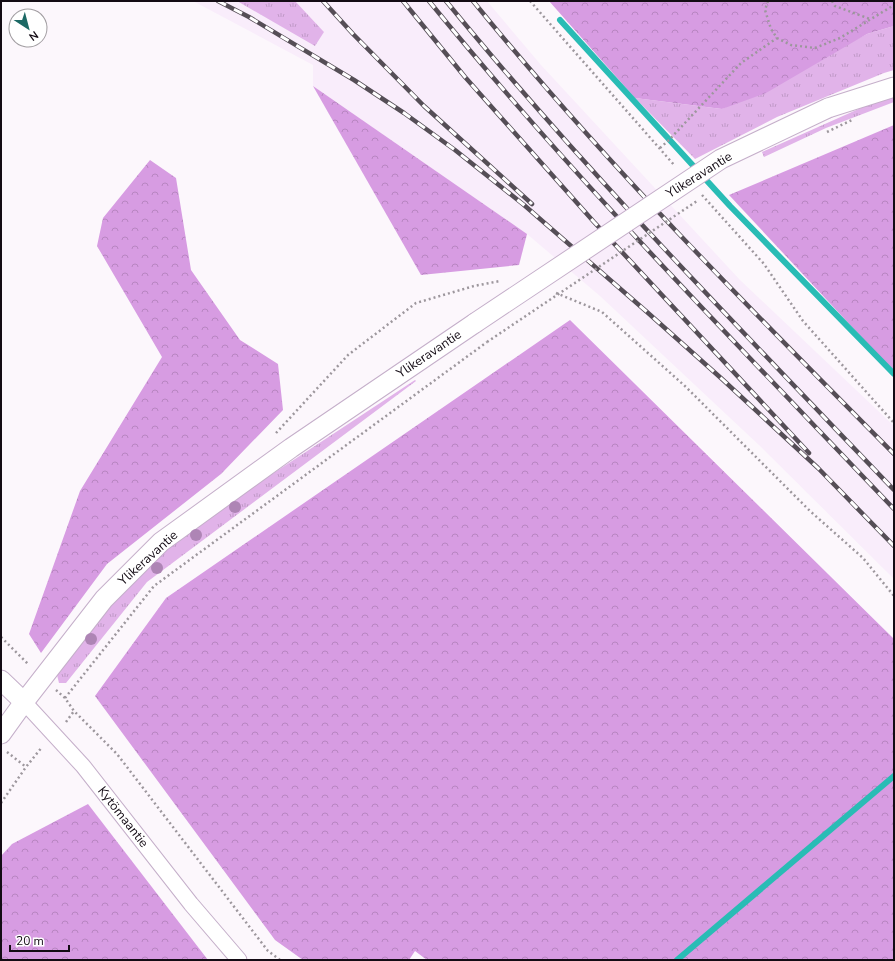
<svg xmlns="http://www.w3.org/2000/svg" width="895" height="961" viewBox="0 0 895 961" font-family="'Nunito Sans',sans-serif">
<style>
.built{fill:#f9edfb}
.grass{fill:url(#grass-tufts)}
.forest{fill:url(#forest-crowns)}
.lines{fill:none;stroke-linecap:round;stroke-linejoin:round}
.stream{stroke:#29bcb5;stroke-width:6}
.minor-casing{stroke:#c5afca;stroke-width:17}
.tertiary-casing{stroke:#c5afca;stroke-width:21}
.path{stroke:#9d979d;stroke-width:2.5;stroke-dasharray:2 3;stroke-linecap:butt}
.minor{stroke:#fff;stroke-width:15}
.tertiary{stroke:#fff;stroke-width:19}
.rail-casing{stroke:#554e56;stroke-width:4.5}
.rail{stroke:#fff;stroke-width:3;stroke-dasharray:9;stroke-linecap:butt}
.tertiary-bridge-casing{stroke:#c5afca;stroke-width:21;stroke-linecap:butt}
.path-bridge{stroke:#9d979d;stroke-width:2.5;stroke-dasharray:2 3;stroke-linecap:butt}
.tertiary-bridge{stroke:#fff;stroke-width:19}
.tree{fill:#ae85b5}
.labels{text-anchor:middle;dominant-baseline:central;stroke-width:3;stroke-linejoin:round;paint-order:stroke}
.street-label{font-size:13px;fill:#130b14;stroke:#fff}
</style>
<defs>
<pattern id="grass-tufts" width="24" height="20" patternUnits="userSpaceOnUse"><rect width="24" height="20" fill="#e1b3e9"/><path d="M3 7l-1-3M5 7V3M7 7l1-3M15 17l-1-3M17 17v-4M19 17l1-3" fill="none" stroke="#c099c7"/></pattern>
<pattern id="forest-crowns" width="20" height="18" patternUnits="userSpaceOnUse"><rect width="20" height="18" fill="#d79ce2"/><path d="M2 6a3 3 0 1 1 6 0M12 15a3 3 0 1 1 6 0" fill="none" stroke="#b885c1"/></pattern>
</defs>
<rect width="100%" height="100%" fill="#fcf7fc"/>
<path class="built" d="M 193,1 L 237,1 L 315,45 L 324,32 L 295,1 L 487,1 L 541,65 L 740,280 L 894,426 L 894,579 L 760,446 L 600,296 L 527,234 L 313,86 L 313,65 Z"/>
<g class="grass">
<path d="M 237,1 L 295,1 L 324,32 L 315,46 Z"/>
<path d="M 894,26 L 894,70 L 884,73 L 777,117 L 695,159 L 635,98 L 722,109 L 867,34 Z"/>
<path d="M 894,95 L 894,102 L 826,128 L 764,157 L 762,152 L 881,99 Z"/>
<path d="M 415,380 L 416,381 L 147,582 L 66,683 L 59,683 L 57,675 L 129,581 L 190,528 Z"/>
</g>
<g class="forest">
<path d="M 549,1 L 894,1 L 894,26 L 867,34 L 766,93 L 722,109 L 635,98 Z"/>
<path d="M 313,86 L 527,234 L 519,265 L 421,275 Z"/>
<path d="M 894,125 L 894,372 L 729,195 Z"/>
<path d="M 150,160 L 176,178 L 191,270 L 240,340 L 278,364 L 283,410 L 221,474 L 107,564 L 41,653 L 29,634 L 80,491 L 162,357 L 97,246 L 103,218 Z"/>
<path d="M 570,320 L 894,639 L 894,960 L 427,960 L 415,951 L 409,960 L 303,960 L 275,940 L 95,696 L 166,598 Z"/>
<path d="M 88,804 L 208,960 L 1,960 L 1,856 L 12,844 Z"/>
</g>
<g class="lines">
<g class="stream">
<path d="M 560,20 L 730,206 L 894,374"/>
<path d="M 677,960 L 894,776"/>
</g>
<g class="minor-casing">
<path id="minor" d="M 24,702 L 83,766 L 191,904 L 239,960"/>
</g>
<g class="tertiary-casing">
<g id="tertiary">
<path d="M 828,108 L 894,87"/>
<path d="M 1,680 L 24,702"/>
<path d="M 1,734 L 24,702 L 104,599 L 161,542 L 291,448 L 475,323"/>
</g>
</g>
<g class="path">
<path d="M 530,1 L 675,166"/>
<path d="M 768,1 L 765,10 L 771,29 L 777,38 L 791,45 L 815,48 L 840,38 L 894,5"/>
<path d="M 832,1 L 835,6 L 870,19"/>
<path d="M 660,148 L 669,140 L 741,63 L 777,38"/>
<path d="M 702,195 L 764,264 L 803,321 L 894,423"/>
<path d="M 556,293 L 602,312 L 686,387 L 810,511 L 863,558 L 894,596"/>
<path d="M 276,433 L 348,355 L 416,303 L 474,286 L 500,281"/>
<path d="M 1,637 L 29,665"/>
<path d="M 56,690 L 65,698 L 74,711 L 117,754 L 268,951 L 280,960"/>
<path d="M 65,698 L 154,586 L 487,342"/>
<path d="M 66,722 L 74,711"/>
<path d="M 7,752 L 26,767"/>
<path d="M 1,803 L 26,767 L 42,747"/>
</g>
<use href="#minor" class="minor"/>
<use href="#tertiary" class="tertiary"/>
<g class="rail-casing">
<g id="rail">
<path d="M 218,1 L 249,17 L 354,80 L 404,113 L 455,150 L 524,205 L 647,312 L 722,379 L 818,468 L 894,546"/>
<path d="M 323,1 L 353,34 L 424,106 L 532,204"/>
<path d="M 403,1 L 465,77 L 594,222 L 809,453"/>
<path d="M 429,1 C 574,179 736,343 894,509"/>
<path d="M 446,1 C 586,172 741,330 894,490"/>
<path d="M 473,1 C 603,161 749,308 894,454"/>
</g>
</g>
<use href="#rail" class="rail"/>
<g class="tertiary-bridge-casing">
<path id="tertiary-bridge" d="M 475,323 L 721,159 L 828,108"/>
</g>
<g class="path-bridge">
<path d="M 827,132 L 854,119"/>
<path d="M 487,342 L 697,201"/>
</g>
<use href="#tertiary-bridge" class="tertiary-bridge"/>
</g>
<g class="tree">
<circle cx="235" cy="507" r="6"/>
<circle cx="196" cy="535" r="6"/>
<circle cx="157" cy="568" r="6"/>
<circle cx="91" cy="639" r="6"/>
</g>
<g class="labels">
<g class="street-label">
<text transform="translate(699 175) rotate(-32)">Ylikeravantie</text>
<text transform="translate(429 354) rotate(-34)">Ylikeravantie</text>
<text transform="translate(148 558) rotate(-42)">Ylikeravantie</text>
<text transform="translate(123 817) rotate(52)">Kytömaantie</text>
</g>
</g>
<rect width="895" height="961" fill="none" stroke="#130b14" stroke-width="4"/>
<g transform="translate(28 28) rotate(144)"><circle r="19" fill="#ffffff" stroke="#a19da1"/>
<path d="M0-3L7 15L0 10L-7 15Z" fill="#1c6965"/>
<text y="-6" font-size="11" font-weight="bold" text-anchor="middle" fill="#130b14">N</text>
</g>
<path d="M10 945v6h59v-6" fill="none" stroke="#130b14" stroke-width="2"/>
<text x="16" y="945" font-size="12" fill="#130b14" stroke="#ffffff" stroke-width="3" paint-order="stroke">20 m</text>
</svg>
